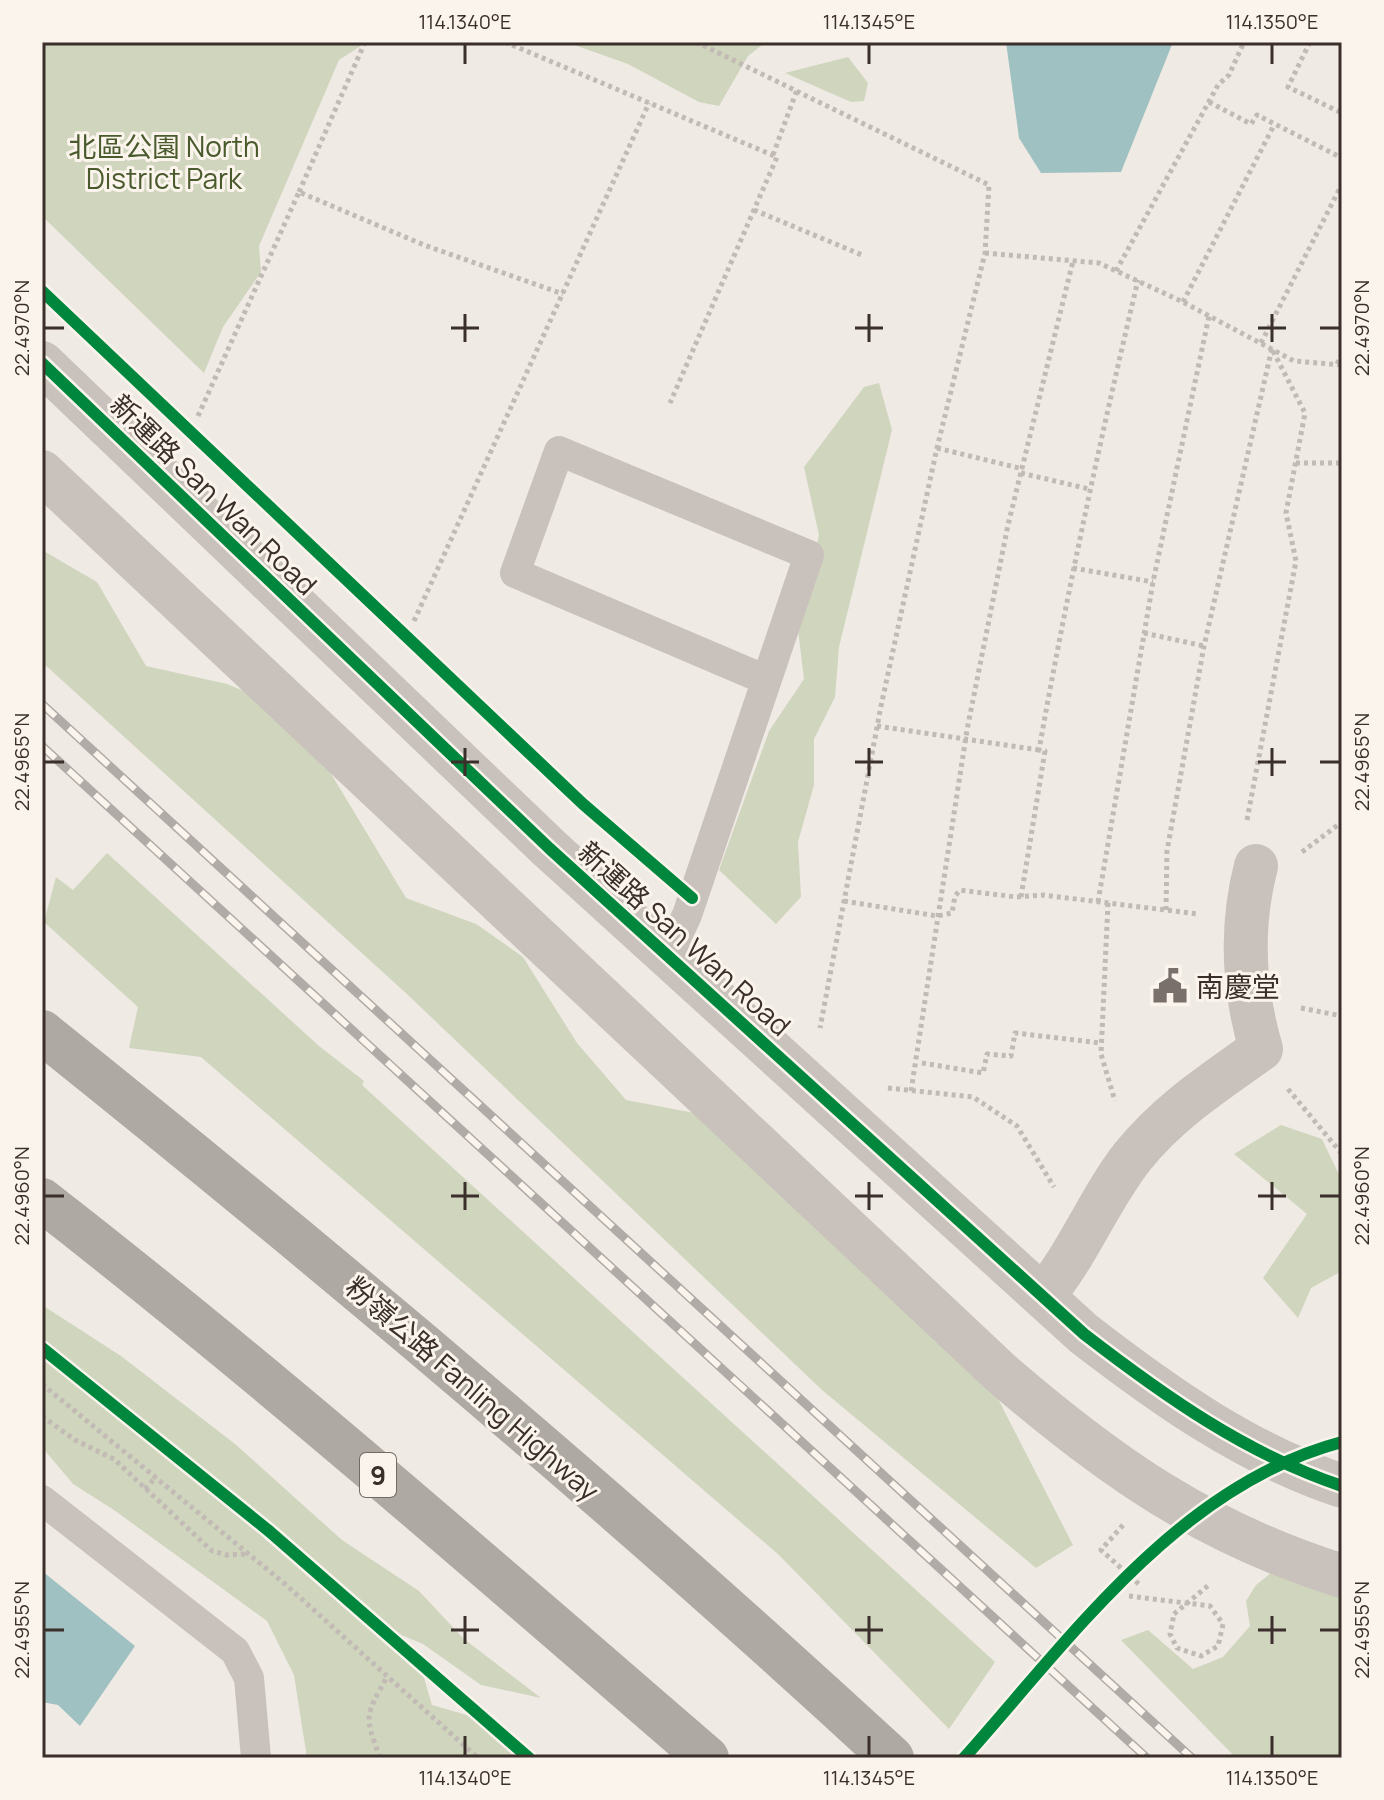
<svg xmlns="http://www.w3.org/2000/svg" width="1384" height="1800" viewBox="0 0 1384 1800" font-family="Manrope,'Noto Sans SC',sans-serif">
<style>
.green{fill:#d0d5be}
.water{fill:#9fc1c1}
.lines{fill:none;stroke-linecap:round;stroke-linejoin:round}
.path{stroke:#c1bab5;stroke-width:5;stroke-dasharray:4 4;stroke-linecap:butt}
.service{stroke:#c9c2bc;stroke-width:30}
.minor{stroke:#c9c2bc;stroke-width:44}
.tertiary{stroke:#c9c2bc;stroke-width:44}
.motorway{stroke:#aea9a3;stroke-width:44}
.rail-casing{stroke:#b0aba7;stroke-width:9}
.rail{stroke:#fbf4ec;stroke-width:6;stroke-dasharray:18;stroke-linecap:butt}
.path-bridge{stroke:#c1bab5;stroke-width:5;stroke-dasharray:4 4;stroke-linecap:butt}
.cycleway-casing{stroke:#fbf4ec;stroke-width:17}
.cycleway{stroke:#00873e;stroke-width:12}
.ticks{fill:none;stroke:#3a2f2a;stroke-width:3}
.labels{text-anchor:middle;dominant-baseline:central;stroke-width:6;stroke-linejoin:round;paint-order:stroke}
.shield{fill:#fbf4ec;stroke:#746a64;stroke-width:2}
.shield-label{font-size:26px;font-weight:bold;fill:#3a2f2a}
.park-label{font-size:28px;fill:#495a2c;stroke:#fbf4ec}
.street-label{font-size:28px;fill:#3a2f2a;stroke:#fbf4ec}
.poi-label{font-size:28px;fill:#3a2f2a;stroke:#fbf4ec;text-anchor:start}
.neatline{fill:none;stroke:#3a2f2a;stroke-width:3}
.ticks-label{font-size:20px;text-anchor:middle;fill:#3a2f2a}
</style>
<rect width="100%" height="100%" fill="#efeae4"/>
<g class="green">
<path d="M 42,42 L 367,42 L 339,60 L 259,246 L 261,272 L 223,327 L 204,373 L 42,216 Z"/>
<path d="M 566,42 L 766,42 L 748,56 L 719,106 L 699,102 L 628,64 Z"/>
<path d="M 848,57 L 868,83 L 864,101 L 851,102 L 785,73 Z"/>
<path d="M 879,383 L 892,430 L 839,647 L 835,697 L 814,739 L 814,785 L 798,842 L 801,897 L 776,924 L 719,870 L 769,731 L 804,679 L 798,630 L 819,535 L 804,467 L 864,387 Z"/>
<path d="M 42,550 L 97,582 L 146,666 L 227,684 L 279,706 L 330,772 L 406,898 L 476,924 L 523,957 L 577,1043 L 626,1100 L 700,1114 L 976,1356 L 1073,1545 L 1036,1568 L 822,1390 L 408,995 L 42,662 Z"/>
<path d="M 107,853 L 319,1046 L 364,1081 L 362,1085 L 995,1662 L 949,1729 L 779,1555 L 201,1057 L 129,1048 L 138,1007 L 44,922 L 56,877 L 73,890 Z"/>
<path d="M 1281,1125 L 1322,1139 L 1342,1181 L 1342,1271 L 1311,1288 L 1298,1318 L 1263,1278 L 1307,1214 L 1234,1154 Z"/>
<path d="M 42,1305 L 121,1356 L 235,1444 L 342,1540 L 419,1591 L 464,1639 L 541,1698 L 481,1685 L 423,1644 L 372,1623 L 419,1661 L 432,1705 L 487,1721 L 530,1758 L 307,1758 L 294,1675 L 267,1621 L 114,1510 L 73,1484 L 42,1447 Z"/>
<path d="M 1271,1573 L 1342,1597 L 1342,1758 L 1236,1758 L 1121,1640 L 1148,1630 L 1193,1669 L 1223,1657 L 1250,1626 L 1246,1601 L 1256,1585 Z"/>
</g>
<g class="water">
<path d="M 1006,42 L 1173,42 L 1121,172 L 1041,173 L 1019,138 Z"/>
<path d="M 42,1571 L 135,1646 L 80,1726 L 58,1705 L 42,1702 Z"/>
</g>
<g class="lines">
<g class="path">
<path d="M 505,42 L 777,157 L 670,403"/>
<path d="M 696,42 L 989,185 L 985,253 L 937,448 L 881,706 L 820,1028"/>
<path d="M 1310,42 L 1288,87 L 1342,113"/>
<path d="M 1209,102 L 1251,124 L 1257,115 L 1342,158"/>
<path d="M 773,155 L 797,90"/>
<path d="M 299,192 L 365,42"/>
<path d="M 754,210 L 862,255"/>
<path d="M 985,253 L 1099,263 L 1183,302 L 1294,361 L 1342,365"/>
<path d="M 1116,271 L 1218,85 L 1229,75 L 1244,42"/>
<path d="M 1183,302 L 1273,127"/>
<path d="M 1261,343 L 1342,184"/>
<path d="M 1337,364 L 1342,354"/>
<path d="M 198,416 L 299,192 L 424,245 L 563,294"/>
<path d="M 937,448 L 1023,469"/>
<path d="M 1296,463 L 1342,463"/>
<path d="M 1021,473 L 1089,489"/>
<path d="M 1073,568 L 1153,582"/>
<path d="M 414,621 L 649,103"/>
<path d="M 1144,633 L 1204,646"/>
<path d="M 877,726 L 1039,750"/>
<path d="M 1247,820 L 1296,561 L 1286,513 L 1305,413 L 1272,349"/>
<path d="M 1302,852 L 1342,822"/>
<path d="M 1021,897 L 1045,751 L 1039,750 C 1067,592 1101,436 1138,280"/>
<path d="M 844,901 L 937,916 L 952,913 L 955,896 L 960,890 L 1016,897 L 1043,895 L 1198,914"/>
<path d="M 1098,902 L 1153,582 L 1209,316"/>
<path d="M 1108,903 L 1101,1054 L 1115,1101"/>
<path d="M 1166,910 L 1167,851 L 1204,646 L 1272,348"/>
<path d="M 1301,1008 L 1342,1016"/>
<path d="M 922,1063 L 983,1073 L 987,1054 L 1011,1056 L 1015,1033 L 1101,1043"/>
<path d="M 888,1088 L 973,1097 L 1017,1126 L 1054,1187"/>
<path d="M 1288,1089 L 1342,1154"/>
<path d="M 911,1091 L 967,730 L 1008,525 L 1073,261"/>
<path d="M 42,1384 L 285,1584 L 478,1758"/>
<path d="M 42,1416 L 75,1440 L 114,1459 L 212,1551 L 227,1555 L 247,1554"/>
<path d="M 145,1489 L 156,1477"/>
<path d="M 1123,1525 L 1101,1550 L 1141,1586"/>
<path d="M 1174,1614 L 1210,1584"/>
<path d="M 380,1758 C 364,1714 365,1717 387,1677"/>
</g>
<g class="service">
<path d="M 669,953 L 687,915 L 809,555 L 559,451 L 515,573 L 766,680"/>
<path d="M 42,1500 L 235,1651 L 249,1678 L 256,1758"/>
</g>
<path class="minor" d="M 1043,1296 C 1079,1253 1099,1199 1133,1156 C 1169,1111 1215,1082 1261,1049 C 1243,988 1240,928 1256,866"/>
<g class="tertiary">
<path d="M 42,363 L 549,848 L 1084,1334 C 1163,1395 1246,1454 1342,1486"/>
<path d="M 42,472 L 1001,1373 C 1109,1466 1204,1533 1342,1576"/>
</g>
<g class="motorway">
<path d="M 42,1032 C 333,1265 618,1505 892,1758"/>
<path d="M 42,1200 C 271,1378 488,1569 707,1758"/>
</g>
<g class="rail-casing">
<g id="rail">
<path d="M 42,704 L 1192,1758"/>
<path d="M 42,746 L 1147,1758"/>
</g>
</g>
<use href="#rail" class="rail"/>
<path class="path-bridge" d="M 1129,1596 L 1210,1606 L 1223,1624 L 1218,1646 L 1201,1656 L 1177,1648 L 1170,1634 L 1174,1614"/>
<g class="cycleway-casing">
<g id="cycleway">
<path d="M 42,291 L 583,804 L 692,898"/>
<path d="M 42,363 L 549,848 L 1084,1334 C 1163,1395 1246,1454 1342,1486"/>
<path d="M 42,1348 L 269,1531 L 529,1758"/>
<path d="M 964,1758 C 1071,1638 1179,1485 1342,1442"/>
</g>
</g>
<use href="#cycleway" class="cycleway"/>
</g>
<path class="ticks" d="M 465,44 L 465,64M 869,44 L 869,64M 1272,44 L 1272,64M 465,314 L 465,342M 869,314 L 869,342M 1272,314 L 1272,342M 44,328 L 64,328M 451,328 L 479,328M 855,328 L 883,328M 1258,328 L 1286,328M 1320,328 L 1340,328M 465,748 L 465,776M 869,748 L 869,776M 1272,748 L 1272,776M 44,762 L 64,762M 451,762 L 479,762M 855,762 L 883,762M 1258,762 L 1286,762M 1320,762 L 1340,762M 465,1182 L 465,1210M 869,1182 L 869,1210M 1272,1182 L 1272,1210M 44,1196 L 64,1196M 451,1196 L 479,1196M 855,1196 L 883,1196M 1258,1196 L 1286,1196M 1320,1196 L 1340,1196M 465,1616 L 465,1644M 869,1616 L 869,1644M 1272,1616 L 1272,1644M 44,1630 L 64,1630M 451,1630 L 479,1630M 855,1630 L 883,1630M 1258,1630 L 1286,1630M 1320,1630 L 1340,1630M 465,1736 L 465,1756M 869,1736 L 869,1756M 1272,1736 L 1272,1756"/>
<defs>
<g id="civic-bare" transform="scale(2.76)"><path d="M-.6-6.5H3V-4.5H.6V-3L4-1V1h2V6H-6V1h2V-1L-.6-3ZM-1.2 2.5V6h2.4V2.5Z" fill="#79706b" stroke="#fbf4ec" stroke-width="2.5" paint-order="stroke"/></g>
</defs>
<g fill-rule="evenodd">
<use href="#civic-bare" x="1170" y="986"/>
</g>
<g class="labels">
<rect class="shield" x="360" y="1453" width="36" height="44" rx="6"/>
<g class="shield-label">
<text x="378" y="1475">9</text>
</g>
<g class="park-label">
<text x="164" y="146">北區公園 North<tspan x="164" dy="32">District Park</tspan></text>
</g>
<g class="street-label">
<text transform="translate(214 494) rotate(44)">新運路 San Wan Road</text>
<text transform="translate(685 938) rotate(42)">新運路 San Wan Road</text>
<text transform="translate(473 1388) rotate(41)">粉嶺公路 Fanling Highway</text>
</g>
<g class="poi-label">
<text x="1196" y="986">南慶堂</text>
</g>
</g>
<rect width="1384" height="1800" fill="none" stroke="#fbf4ec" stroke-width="88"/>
<rect x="44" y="44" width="1296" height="1712" class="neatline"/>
<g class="ticks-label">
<text x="465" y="29">114.1340°E</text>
<text x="869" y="29">114.1345°E</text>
<text x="1272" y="29">114.1350°E</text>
<text transform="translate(22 328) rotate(-90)" y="7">22.4970°N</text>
<text transform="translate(1362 328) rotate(-90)" y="7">22.4970°N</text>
<text transform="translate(22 762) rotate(-90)" y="7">22.4965°N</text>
<text transform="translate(1362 762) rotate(-90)" y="7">22.4965°N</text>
<text transform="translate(22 1196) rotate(-90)" y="7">22.4960°N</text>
<text transform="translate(1362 1196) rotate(-90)" y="7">22.4960°N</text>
<text transform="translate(22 1630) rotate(-90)" y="7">22.4955°N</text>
<text transform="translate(1362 1630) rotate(-90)" y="7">22.4955°N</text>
<text x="465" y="1785">114.1340°E</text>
<text x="869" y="1785">114.1345°E</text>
<text x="1272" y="1785">114.1350°E</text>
</g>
</svg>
